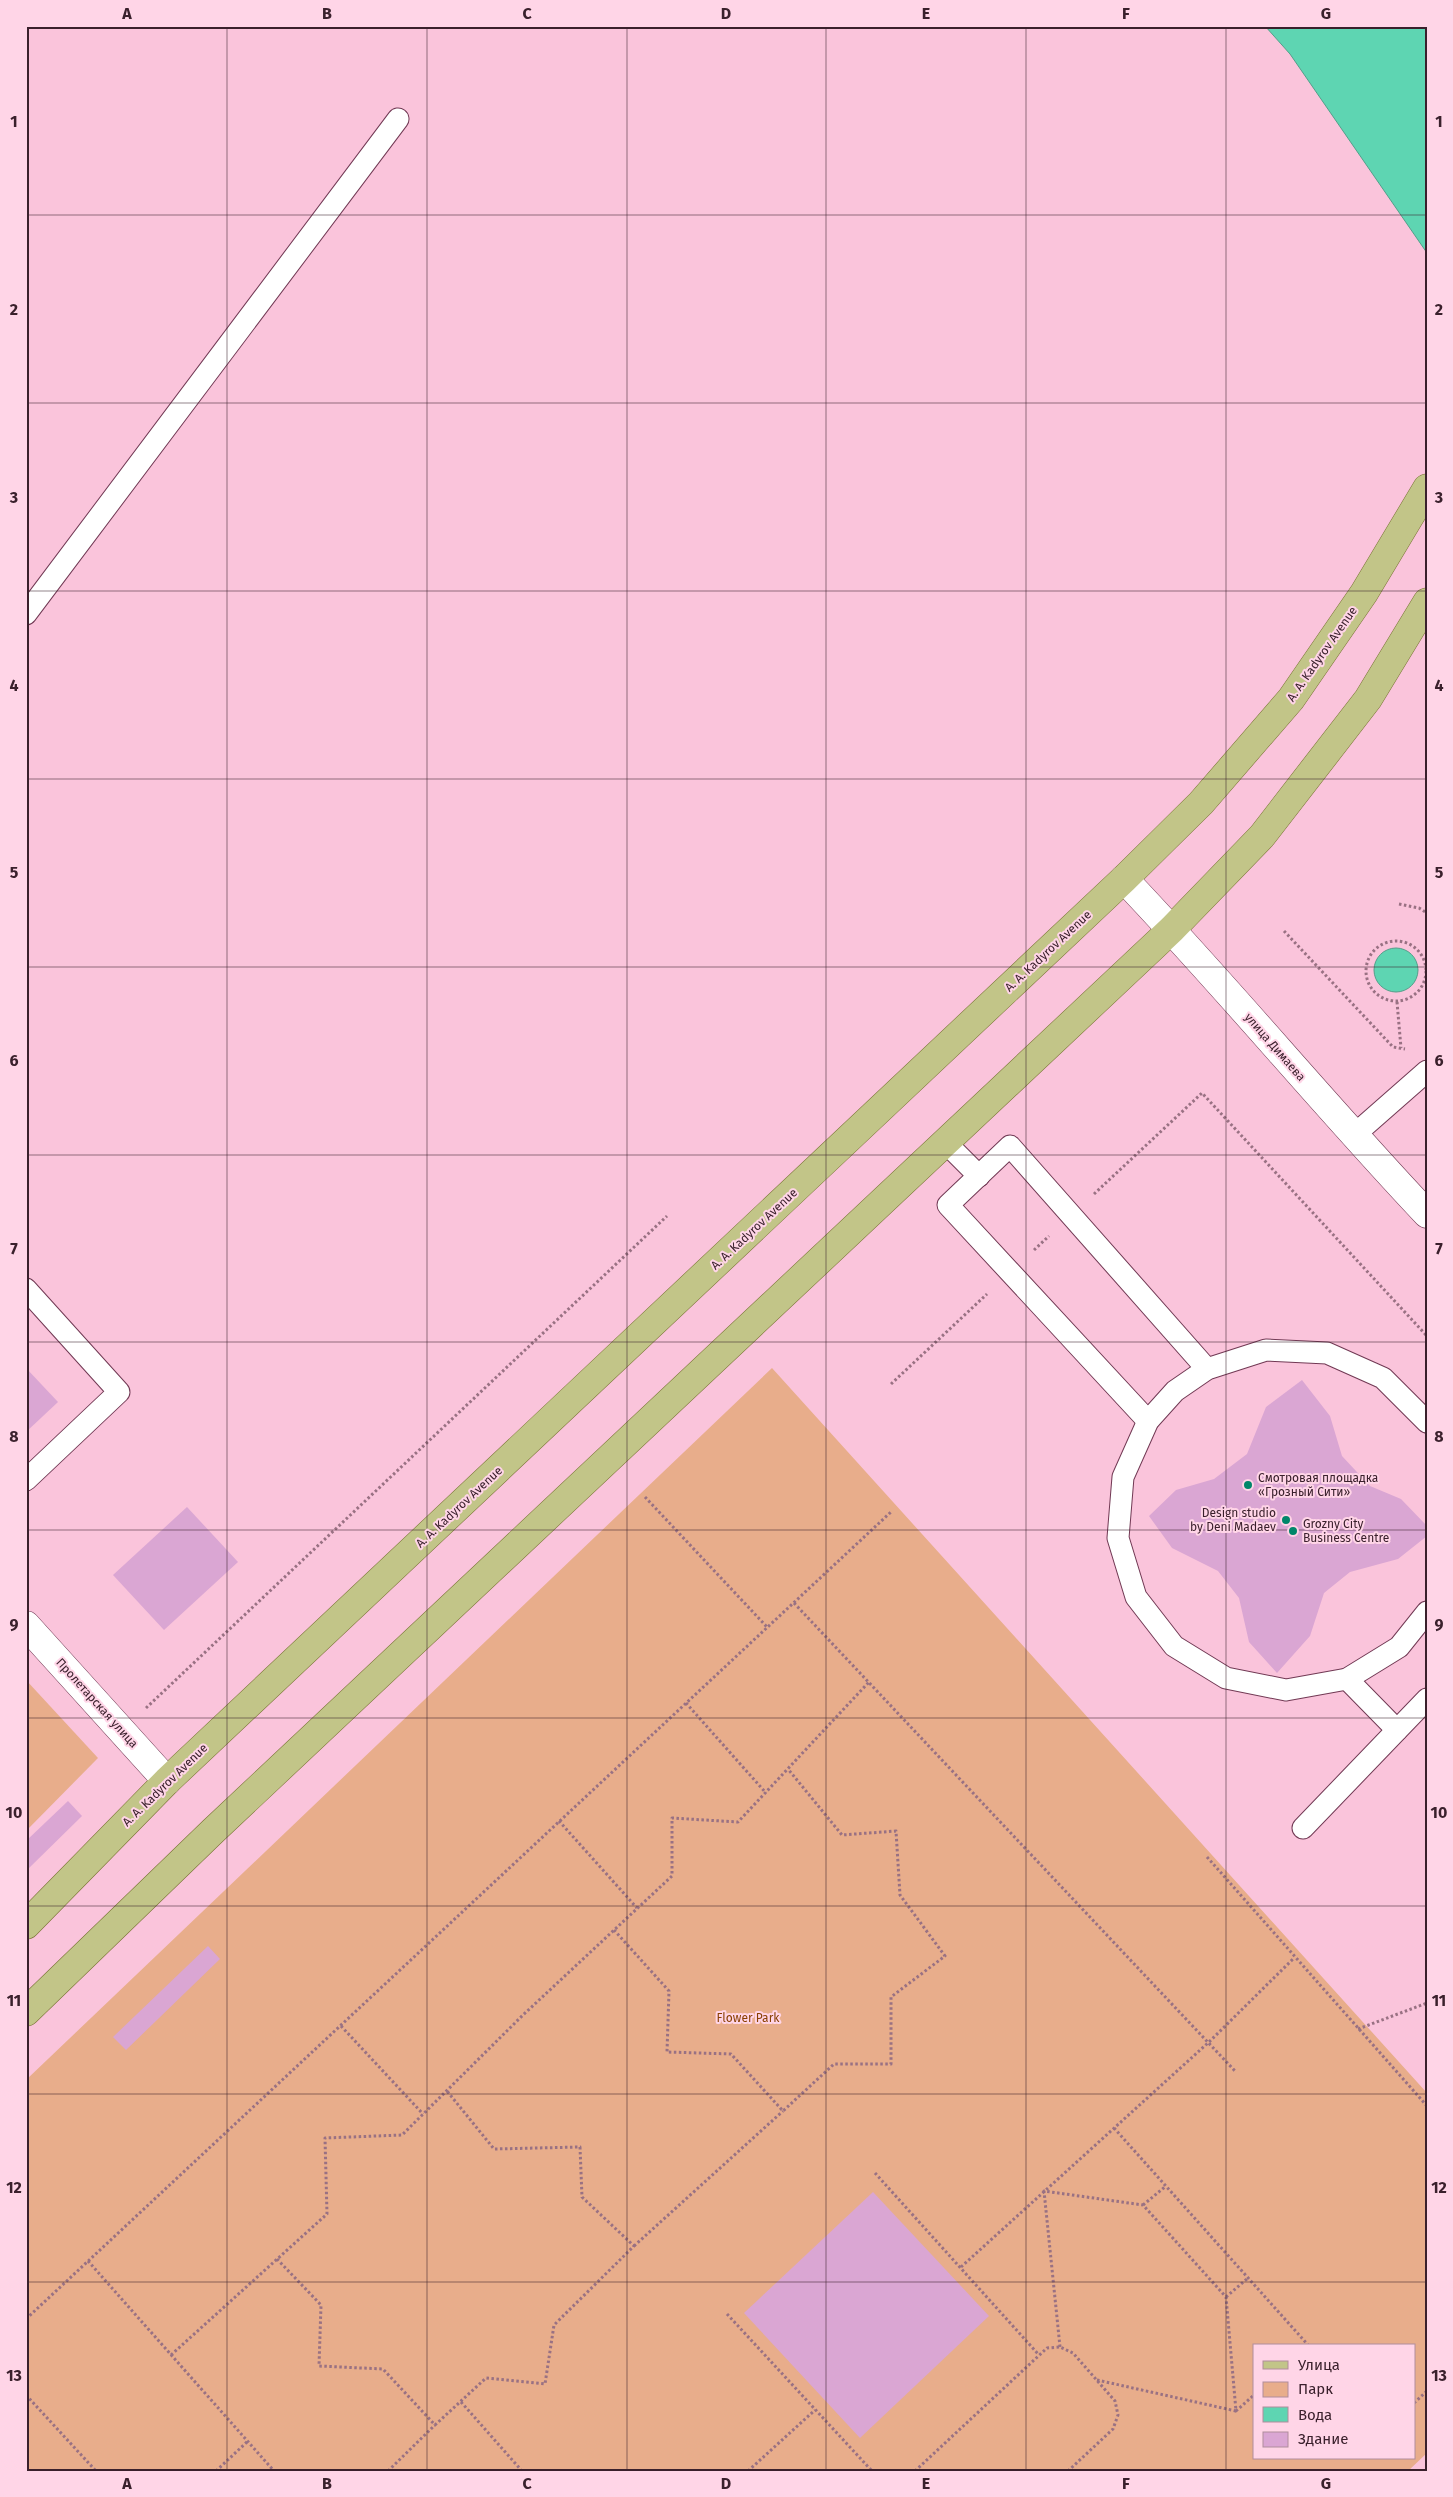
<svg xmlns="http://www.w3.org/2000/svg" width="1453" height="2497" viewBox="0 0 1453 2497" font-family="'Fira Sans',sans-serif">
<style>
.green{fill:#e8ad8b;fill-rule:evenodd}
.water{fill:#5ed5b2;stroke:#539f8a}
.building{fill:#daa6d3}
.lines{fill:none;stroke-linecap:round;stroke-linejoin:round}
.service-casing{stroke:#713954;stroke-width:23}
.minor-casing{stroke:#713954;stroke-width:29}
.primary-casing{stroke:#787234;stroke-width:29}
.path{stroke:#997183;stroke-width:3;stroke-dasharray:2.5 2.5;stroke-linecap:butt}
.service{stroke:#fff;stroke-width:21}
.minor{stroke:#fff;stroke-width:28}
.primary{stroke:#c2c588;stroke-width:28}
.grid{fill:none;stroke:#3a202c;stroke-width:1;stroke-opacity:0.55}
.poi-dot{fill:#00866a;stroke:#ffd5e7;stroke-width:2}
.labels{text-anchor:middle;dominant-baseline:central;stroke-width:4;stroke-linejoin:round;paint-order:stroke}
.street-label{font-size:12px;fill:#3a202c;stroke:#ffd5e7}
.poi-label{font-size:12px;fill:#3a202c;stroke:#ffd5e7;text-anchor:start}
.park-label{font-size:12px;fill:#893f00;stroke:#ffd5e7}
.neatline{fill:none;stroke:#3a202c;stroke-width:2}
.grid-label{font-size:16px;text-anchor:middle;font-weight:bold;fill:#3a202c}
</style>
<rect width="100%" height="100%" fill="#fac4db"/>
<g class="green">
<path d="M 772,1368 L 1427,2093 L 1427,2453 L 1408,2471 L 26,2471 L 26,2080 ZM 1254,2346 L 1414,2346 L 1414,2458 L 1254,2458 Z"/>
<path d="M 26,1680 L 98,1758 L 26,1831 Z"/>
</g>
<g class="water">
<path d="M 1265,26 L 1427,26 L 1427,253 L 1290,54 Z"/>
<circle cx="1396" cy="970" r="22"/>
</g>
<g class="building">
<path d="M 26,1368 L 58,1402 L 26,1432 Z"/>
<path d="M 1302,1380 L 1330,1416 L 1342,1456 L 1370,1486 L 1401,1499 L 1427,1526 L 1427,1536 L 1398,1559 L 1350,1572 L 1324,1593 L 1310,1636 L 1277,1673 L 1249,1642 L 1239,1598 L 1218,1571 L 1172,1548 L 1149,1516 L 1176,1490 L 1214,1479 L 1247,1454 L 1266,1407 Z"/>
<path d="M 187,1507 L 238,1562 L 164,1630 L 113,1575 Z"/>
<path d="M 68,1801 L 82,1816 L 26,1871 L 26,1841 Z"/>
<path d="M 208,1946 L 220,1959 L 126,2050 L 113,2037 Z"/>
<path d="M 873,2192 L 989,2316 L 860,2438 L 744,2313 Z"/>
</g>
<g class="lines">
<g class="service-casing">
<g id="service">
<path d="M 26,614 L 398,119"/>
<path d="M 1353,1136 L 1427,1071"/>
<path d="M 945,1142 L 979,1176"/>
<path d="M 26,1289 L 119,1392 L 26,1480"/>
<path d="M 1148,1421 L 948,1205 L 1010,1146 L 1207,1369"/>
<path d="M 1427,1422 L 1383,1378 L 1327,1353 L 1266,1350 L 1207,1369 L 1175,1391 L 1148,1421 L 1123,1477 L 1118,1538 L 1136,1597 L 1174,1646 L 1226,1678 L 1286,1690 L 1347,1679 L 1399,1647 L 1427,1612"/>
<path d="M 1347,1679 L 1397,1730"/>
<path d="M 1303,1828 L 1427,1699"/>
</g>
</g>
<g class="minor-casing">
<g id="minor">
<path d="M 1124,879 C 1228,988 1323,1104 1427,1214"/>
<path d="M 26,1625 L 167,1781"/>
</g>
</g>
<g class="primary-casing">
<g id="primary">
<path d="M 26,1925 L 167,1781 L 1124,879 L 1201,803 L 1291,699 L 1364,593 L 1427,488"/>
<path d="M 26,2012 L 213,1831 L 1172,929 L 1262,836 L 1368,699 L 1427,602"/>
</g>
</g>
<g class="path">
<path d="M 1399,904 L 1419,908 L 1427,913"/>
<path d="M 1284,931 L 1393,1047 L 1405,1049"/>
<circle cx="1396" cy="971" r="30"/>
<path d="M 1397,1002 L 1401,1048"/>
<path d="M 1094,1194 L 1202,1093 L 1427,1336"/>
<path d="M 1034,1250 L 1049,1236"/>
<path d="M 891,1384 L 987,1294"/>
<path d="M 645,1497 L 767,1627"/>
<path d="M 794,1603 L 1235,2071"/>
<path d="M 686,1703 L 766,1793"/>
<path d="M 146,1708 L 667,1216"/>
<path d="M 559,1821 L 637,1908"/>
<path d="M 1207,1857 L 1427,2106"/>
<path d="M 614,1930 L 669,1991 L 667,2052 L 731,2054 L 783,2111 L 834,2064 L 891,2064 L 891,1997 L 945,1956 L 900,1895 L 896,1831 L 842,1835 L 788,1769"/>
<path d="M 341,2026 L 423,2114"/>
<path d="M 1358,2029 L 1427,2003"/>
<path d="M 1114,2128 L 1309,2346"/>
<path d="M 875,2173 L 1039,2355"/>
<path d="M 1143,2205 L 1166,2186"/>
<path d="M 634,2246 L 783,2111"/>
<path d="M 277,2259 L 321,2305 L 319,2366 L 383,2369 L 435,2425 L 486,2378 L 545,2384 L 554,2325 L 634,2246 L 582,2197 L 580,2147 L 494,2149 L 447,2091"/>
<path d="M 88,2261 L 274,2471"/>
<path d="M 961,2267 L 1209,2042 L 1294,1958"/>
<path d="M 1226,2297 L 1248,2278"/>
<path d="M 727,2314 L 872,2471"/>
<path d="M 26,2319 L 892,1511"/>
<path d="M 1060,2347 L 1044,2191 L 1143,2205 L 1226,2297 L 1236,2411 L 1254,2395"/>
<path d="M 171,2355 L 327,2214 L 325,2138 L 402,2135 L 523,2015 L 672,1876 L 672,1818 L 738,1822 L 869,1682"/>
<path d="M 1097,2380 L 1236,2411"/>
<path d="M 26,2395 L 96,2471"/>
<path d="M 461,2402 L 522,2471"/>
<path d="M 1414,2403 L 1427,2391"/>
<path d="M 216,2471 L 248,2441"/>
<path d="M 388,2471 L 435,2425"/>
<path d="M 748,2471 L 815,2410"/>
<path d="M 915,2471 L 1047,2348 L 1060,2347 L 1073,2353 L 1115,2401 L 1118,2415 L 1113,2429 L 1068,2471"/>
</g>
<use href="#service" class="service"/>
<use href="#minor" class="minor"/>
<use href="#primary" class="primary"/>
</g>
<path class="grid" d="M 227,26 L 227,2471M 427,26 L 427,2471M 627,26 L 627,2471M 826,26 L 826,2471M 1026,26 L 1026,2471M 1226,26 L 1226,2471M 26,215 L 1427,215M 26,403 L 1427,403M 26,591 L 1427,591M 26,779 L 1427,779M 26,967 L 1427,967M 26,1155 L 1427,1155M 26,1342 L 1427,1342M 26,1530 L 1427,1530M 26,1718 L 1427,1718M 26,1906 L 1427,1906M 26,2094 L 1427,2094M 26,2282 L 1427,2282"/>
<g class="poi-dot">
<circle cx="1248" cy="1485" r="5"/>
<circle cx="1286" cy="1520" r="5"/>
<circle cx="1293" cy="1531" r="5"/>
</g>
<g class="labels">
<g class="street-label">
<text transform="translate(1322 654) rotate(-55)">A. A. Kadyrov Avenue</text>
<text transform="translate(1048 951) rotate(-43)">A. A. Kadyrov Avenue</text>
<text transform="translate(1275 1047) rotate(49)">улица Димаева</text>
<text transform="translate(754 1229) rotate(-43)">A. A. Kadyrov Avenue</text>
<text transform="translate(459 1507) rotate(-43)">A. A. Kadyrov Avenue</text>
<text transform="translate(97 1703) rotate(48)">Пролетарская улица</text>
<text transform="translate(165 1785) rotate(-44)">A. A. Kadyrov Avenue</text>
</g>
<g class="poi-label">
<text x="1258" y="1478">Смотровая площадка<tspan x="1258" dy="14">«Грозный Сити»</tspan></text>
<text x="1276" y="1513" text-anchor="end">Design studio<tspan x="1276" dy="14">by Deni Madaev</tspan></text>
<text x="1303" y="1524">Grozny City<tspan x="1303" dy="14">Business Centre</tspan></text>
</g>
<g class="park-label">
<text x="748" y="2018">Flower Park</text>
</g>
</g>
<rect width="1453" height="2497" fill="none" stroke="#ffd5e7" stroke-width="55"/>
<rect x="1253" y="2344" width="162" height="115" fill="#ffd5e7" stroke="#b08d9c"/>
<rect x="1263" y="2361" width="25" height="8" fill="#c2c588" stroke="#b08d9c"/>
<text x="1298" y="2370" font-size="15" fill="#3a202c">Улица</text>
<rect x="1263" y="2382" width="25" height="15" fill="#e8ad8b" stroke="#b08d9c"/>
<text x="1298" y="2394" font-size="15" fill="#3a202c">Парк</text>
<rect x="1263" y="2407" width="25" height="15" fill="#5ed5b2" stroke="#b08d9c"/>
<text x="1298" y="2420" font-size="15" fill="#3a202c">Вода</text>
<rect x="1263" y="2432" width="25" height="15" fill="#daa6d3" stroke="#b08d9c"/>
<text x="1298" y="2444" font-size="15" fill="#3a202c">Здание</text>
<rect x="28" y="28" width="1398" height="2442" class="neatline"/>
<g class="grid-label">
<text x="127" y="19">A</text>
<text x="327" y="19">B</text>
<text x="527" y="19">C</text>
<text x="726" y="19">D</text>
<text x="926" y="19">E</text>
<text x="1126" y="19">F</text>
<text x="1326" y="19">G</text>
<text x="14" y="127">1</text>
<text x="1439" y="127">1</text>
<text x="14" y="315">2</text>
<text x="1439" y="315">2</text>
<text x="14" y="503">3</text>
<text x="1439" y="503">3</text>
<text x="14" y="691">4</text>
<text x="1439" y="691">4</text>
<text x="14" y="878">5</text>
<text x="1439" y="878">5</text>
<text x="14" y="1066">6</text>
<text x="1439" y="1066">6</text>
<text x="14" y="1254">7</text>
<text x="1439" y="1254">7</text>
<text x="14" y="1442">8</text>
<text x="1439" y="1442">8</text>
<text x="14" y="1630">9</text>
<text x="1439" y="1630">9</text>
<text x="14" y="1818">10</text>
<text x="1439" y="1818">10</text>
<text x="14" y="2006">11</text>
<text x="1439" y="2006">11</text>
<text x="14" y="2193">12</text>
<text x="1439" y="2193">12</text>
<text x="14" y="2381">13</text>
<text x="1439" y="2381">13</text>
<text x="127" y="2489">A</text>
<text x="327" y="2489">B</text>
<text x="527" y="2489">C</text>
<text x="726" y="2489">D</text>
<text x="926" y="2489">E</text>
<text x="1126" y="2489">F</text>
<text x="1326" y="2489">G</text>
</g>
</svg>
